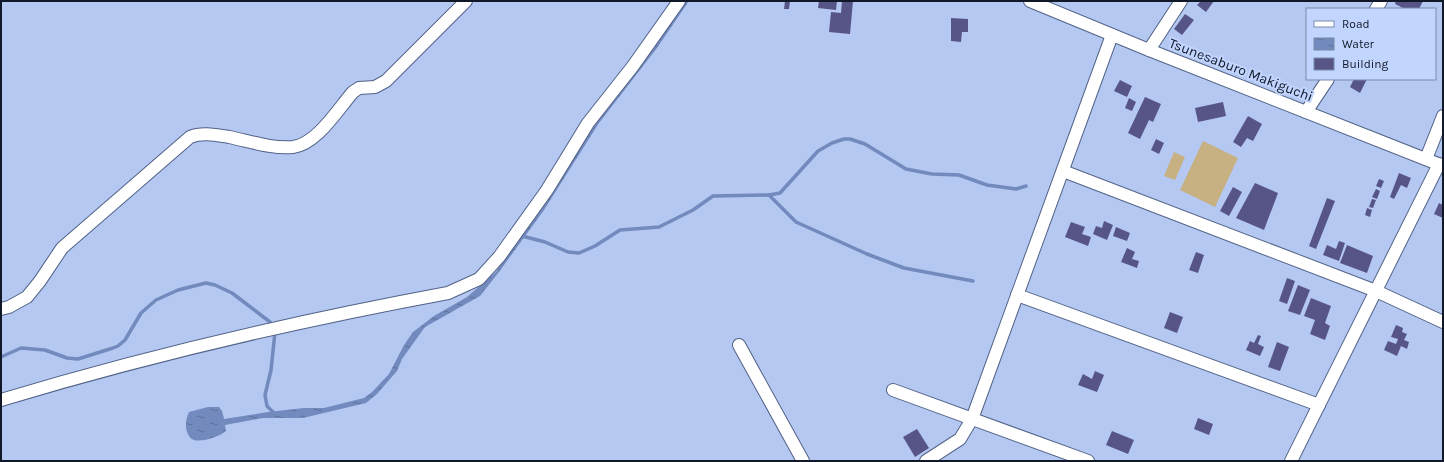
<svg xmlns="http://www.w3.org/2000/svg" width="1444" height="462" viewBox="0 0 1444 462" font-family="Karla,sans-serif">
<style>
.pitch{fill:#c7b183}
.water{fill:url(#water-ripples)}
.lines{fill:none;stroke-linecap:round;stroke-linejoin:round}
.stream{stroke:#728abd;stroke-width:3.5}
.building{fill:#575588}
.minor-casing{stroke:#516287;stroke-width:14}
.minor{stroke:#fff;stroke-width:12}
.labels{text-anchor:middle;dominant-baseline:central;stroke-width:4;stroke-linejoin:round;paint-order:stroke}
.street-label{font-size:14px;fill:#101726;stroke:#c1d5ff}
</style>
<defs>
<pattern id="water-ripples" width="26" height="14" patternUnits="userSpaceOnUse"><rect width="26" height="14" fill="#728abd"/><path d="M2 4q2-2 4 0t4 0M15 11q2-2 4 0t4 0" fill="none" stroke="#5c7099"/></pattern>
</defs>
<rect width="100%" height="100%" fill="#b4c8f1"/>
<g class="pitch">
<path d="M 1203,141 L 1238,158 L 1215,207 L 1180,190 Z"/>
<path d="M 1174,152 L 1185,157 L 1175,180 L 1164,176 Z"/>
</g>
<path class="water" d="M 685,1 L 689,1 L 657,48 L 599,123 L 544,210 L 499,272 L 480,296 L 425,327 L 402,359 L 397,371 L 377,394 L 366,403 L 303,418 L 263,418 L 225,425 L 226,431 C 221,436 199,444 192,439 C 184,433 185,420 189,412 L 208,407 L 219,407 L 222,411 L 224,419 L 268,412 L 304,408 L 324,408 L 364,398 L 372,392 L 389,374 L 404,345 L 413,332 L 434,316 L 467,297 L 496,272 L 583,138 Z"/>
<g class="lines">
<g class="stream">
<path d="M 769,195 L 796,222 L 867,254 L 904,268 L 973,281"/>
<path d="M 522,236 L 545,242 L 568,252 L 579,253 L 595,246 L 620,230 L 659,227 L 693,210 L 713,196 L 769,195 L 780,193 L 818,151 L 832,143 L 844,139 L 850,139 L 865,144 L 906,169 L 932,174 L 959,175 L 987,185 L 1016,189 L 1026,186"/>
<path d="M 1,357 L 21,348 L 45,350 L 67,358 L 78,359 L 113,348 L 118,346 L 125,340 L 141,313 L 156,300 L 178,290 L 206,283 L 215,285 L 232,293 L 270,322 L 275,332 L 271,370 L 265,395 L 267,406 L 275,414"/>
</g>
</g>
<g class="building">
<path d="M 785,1 L 790,1 L 789,9 L 784,9 Z"/>
<path d="M 819,1 L 837,1 L 836,10 L 818,8 Z"/>
<path d="M 842,1 L 853,1 L 850,34 L 829,32 L 831,12 L 841,13 Z"/>
<path d="M 1201,1 L 1214,1 L 1206,12 L 1197,5 Z"/>
<path d="M 1396,1 L 1423,1 L 1419,9 L 1405,9 L 1395,4 Z"/>
<path d="M 1185,14 L 1194,20 L 1182,35 L 1174,29 Z"/>
<path d="M 951,18 L 968,19 L 968,32 L 962,32 L 961,42 L 951,41 Z"/>
<path d="M 1354,79 L 1367,79 L 1360,93 L 1350,87 Z"/>
<path d="M 1120,80 L 1132,86 L 1127,97 L 1114,91 Z"/>
<path d="M 1145,97 L 1161,104 L 1153,122 L 1149,120 L 1140,139 L 1128,133 Z"/>
<path d="M 1129,98 L 1136,102 L 1132,111 L 1125,108 Z"/>
<path d="M 1223,102 L 1226,116 L 1198,122 L 1195,108 Z"/>
<path d="M 1248,116 L 1262,124 L 1253,141 L 1247,138 L 1241,147 L 1233,142 Z"/>
<path d="M 1156,139 L 1164,143 L 1159,154 L 1151,150 Z"/>
<path d="M 1399,173 L 1411,178 L 1407,188 L 1401,185 L 1394,199 L 1390,197 Z"/>
<path d="M 1379,179 L 1384,181 L 1381,188 L 1376,186 Z"/>
<path d="M 1255,183 L 1278,193 L 1264,230 L 1236,218 Z"/>
<path d="M 1233,187 L 1242,192 L 1229,216 L 1220,211 Z"/>
<path d="M 1376,189 L 1380,191 L 1377,199 L 1372,197 Z"/>
<path d="M 1327,198 L 1335,201 L 1316,249 L 1309,246 Z"/>
<path d="M 1372,199 L 1376,200 L 1373,208 L 1369,207 Z"/>
<path d="M 1439,203 L 1443,205 L 1443,218 L 1434,214 Z"/>
<path d="M 1367,208 L 1372,210 L 1370,217 L 1365,215 Z"/>
<path d="M 1104,221 L 1113,225 L 1107,240 L 1093,234 L 1096,226 L 1102,228 Z"/>
<path d="M 1071,222 L 1085,227 L 1082,234 L 1091,237 L 1088,246 L 1065,237 Z"/>
<path d="M 1116,227 L 1130,233 L 1127,241 L 1113,236 Z"/>
<path d="M 1339,241 L 1345,243 L 1339,261 L 1323,255 L 1327,245 L 1336,249 Z"/>
<path d="M 1347,245 L 1373,256 L 1367,273 L 1340,263 Z"/>
<path d="M 1127,248 L 1135,252 L 1132,259 L 1139,261 L 1137,268 L 1121,262 Z"/>
<path d="M 1196,252 L 1204,255 L 1198,273 L 1189,270 Z"/>
<path d="M 1287,278 L 1295,281 L 1287,304 L 1279,301 Z"/>
<path d="M 1298,285 L 1310,290 L 1300,315 L 1288,311 Z"/>
<path d="M 1311,298 L 1331,306 L 1325,323 L 1330,326 L 1325,340 L 1310,334 L 1315,320 L 1304,316 Z"/>
<path d="M 1170,312 L 1183,317 L 1177,333 L 1164,328 Z"/>
<path d="M 1396,325 L 1403,328 L 1402,332 L 1407,334 L 1404,340 L 1409,342 L 1407,349 L 1401,346 L 1397,356 L 1384,350 L 1388,341 L 1396,344 L 1398,339 L 1391,337 Z"/>
<path d="M 1258,335 L 1261,336 L 1258,344 L 1264,347 L 1260,356 L 1246,350 L 1250,341 L 1254,343 Z"/>
<path d="M 1277,342 L 1289,347 L 1280,371 L 1268,367 Z"/>
<path d="M 1095,371 L 1104,375 L 1097,392 L 1078,385 L 1083,374 L 1092,379 Z"/>
<path d="M 1198,418 L 1213,424 L 1209,435 L 1194,429 Z"/>
<path d="M 917,429 L 929,448 L 915,457 L 903,437 Z"/>
<path d="M 1112,431 L 1134,440 L 1128,454 L 1106,445 Z"/>
</g>
<g class="lines">
<g class="minor-casing">
<g id="minor">
<path d="M 1030,1 L 1149,50 L 1443,166"/>
<path d="M 1376,9 L 1381,1"/>
<path d="M 1149,50 L 1181,1"/>
<path d="M 1306,112 L 1328,79"/>
<path d="M 1426,159 L 1443,116"/>
<path d="M 1063,171 L 1376,291 L 1443,322"/>
<path d="M 1017,295 L 1319,405"/>
<path d="M 1,309 L 9,307 L 27,297 L 40,281 L 62,248 L 190,137 C 202,132 216,135 229,137 C 249,141 272,149 293,147 C 317,144 338,109 353,92 L 359,88 L 375,87 L 386,81 L 466,1"/>
<path d="M 739,345 L 803,461"/>
<path d="M 893,390 L 1088,461"/>
<path d="M 1,400 C 147,356 297,321 448,293 L 479,279 L 499,257 L 547,190 L 588,123 L 633,66 L 679,1"/>
<path d="M 926,461 L 960,439 L 972,419 L 1112,35"/>
<path d="M 1291,461 L 1439,164"/>
</g>
</g>
<use href="#minor" class="minor"/>
</g>
<g class="labels">
<g class="street-label">
<text transform="translate(1241 70) rotate(21)">Tsunesaburo Makiguchi</text>
</g>
</g>
<rect width="1444" height="462" fill="none" stroke="#101726" stroke-width="4"/>
<rect x="1306" y="8" width="130" height="72" fill="#c1d5ff" stroke="#7a89a8"/>
<rect x="1314" y="21" width="20" height="6" fill="#ffffff" stroke="#7a89a8"/>
<text x="1342" y="28" font-size="12" fill="#101726">Road</text>
<rect x="1314" y="38" width="20" height="12" fill="url(#water-ripples)" stroke="#7a89a8"/>
<text x="1342" y="48" font-size="12" fill="#101726">Water</text>
<rect x="1314" y="58" width="20" height="12" fill="#575588" stroke="#7a89a8"/>
<text x="1342" y="68" font-size="12" fill="#101726">Building</text>
</svg>
